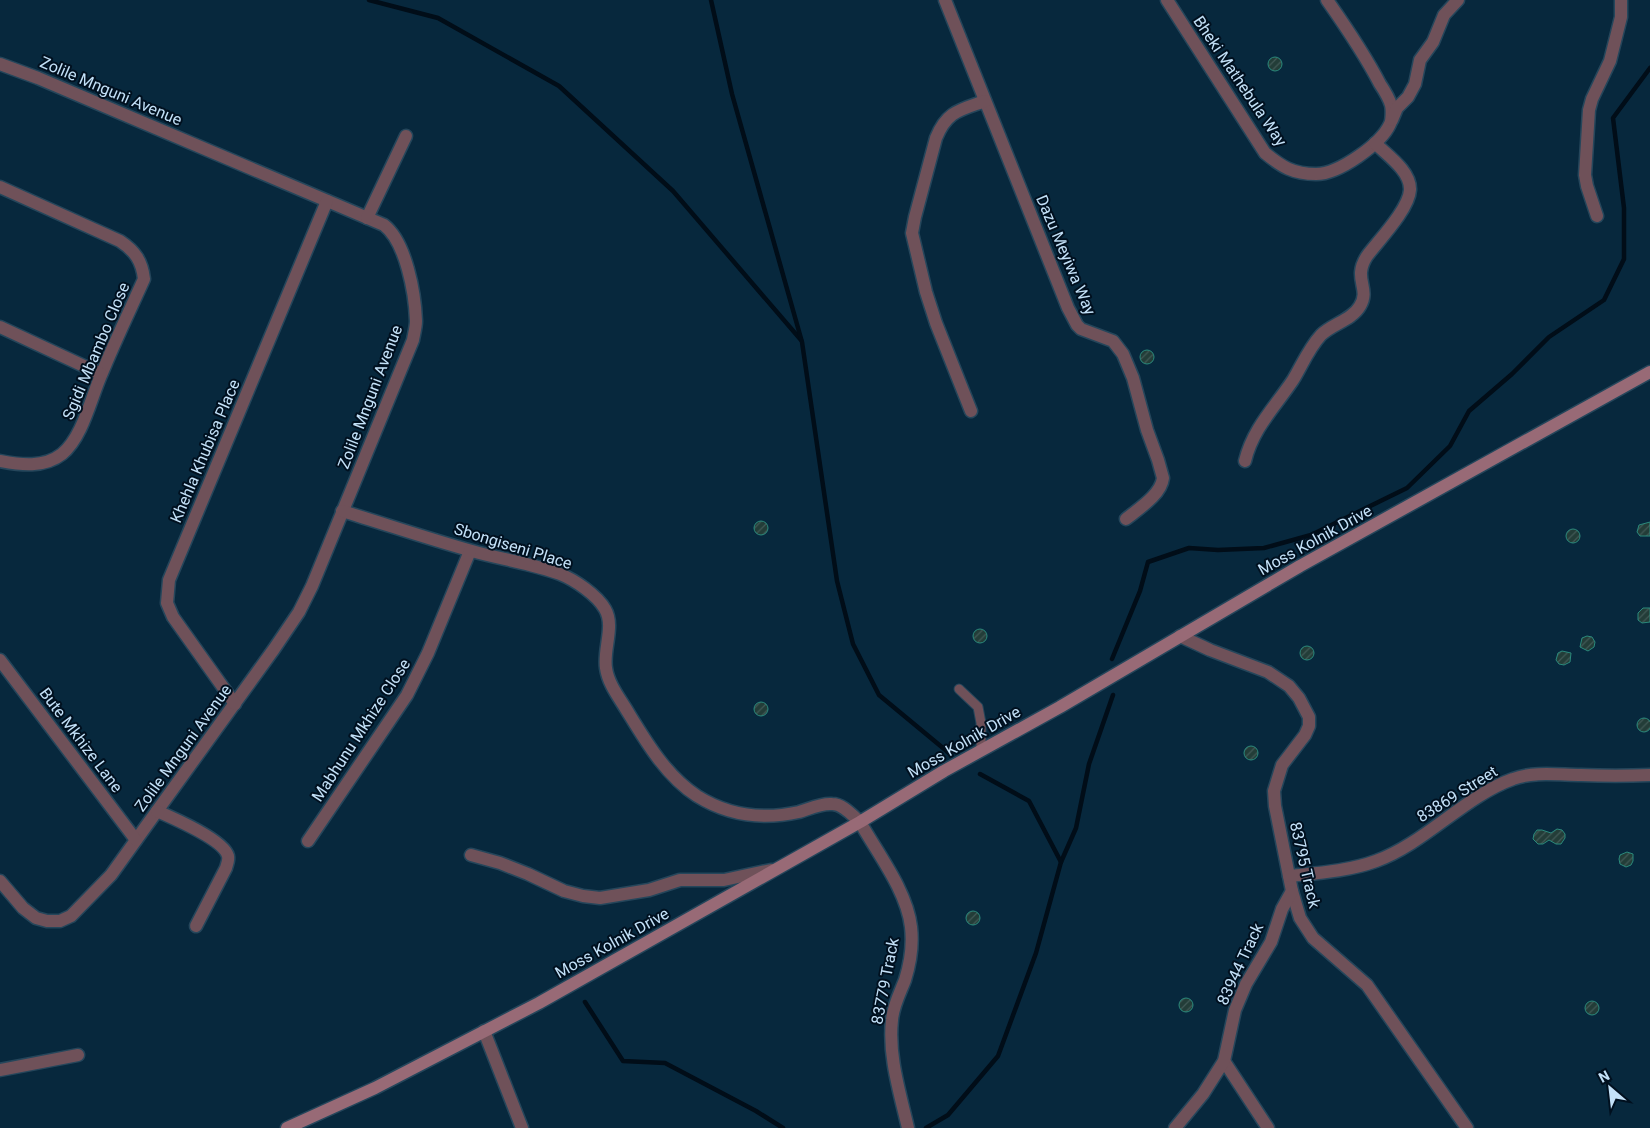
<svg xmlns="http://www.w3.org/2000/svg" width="1650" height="1128" viewBox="0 0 1650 1128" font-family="Roboto,sans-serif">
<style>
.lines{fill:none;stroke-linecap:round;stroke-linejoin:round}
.stream{stroke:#010d18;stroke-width:4.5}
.building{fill:url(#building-hatch);stroke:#2a8a7c}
.service-casing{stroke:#25465b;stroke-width:11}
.minor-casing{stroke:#25465b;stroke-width:15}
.tertiary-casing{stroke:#25465b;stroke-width:15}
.secondary-casing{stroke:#25465b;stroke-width:15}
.service{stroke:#6f5159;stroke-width:9}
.minor{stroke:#6f5159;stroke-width:12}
.tertiary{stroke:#6f5159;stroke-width:12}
.secondary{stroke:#986a76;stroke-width:12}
.labels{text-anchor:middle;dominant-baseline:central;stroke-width:4;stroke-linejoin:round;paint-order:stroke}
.street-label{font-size:16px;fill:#c3e1f8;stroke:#00101f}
</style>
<defs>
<pattern id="building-hatch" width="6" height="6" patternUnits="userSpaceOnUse" patternTransform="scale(1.25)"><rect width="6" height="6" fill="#233d38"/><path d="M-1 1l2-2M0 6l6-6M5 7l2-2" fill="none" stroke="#415956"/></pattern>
</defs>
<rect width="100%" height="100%" fill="#07283d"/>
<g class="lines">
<g class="stream">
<path d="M 369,0 L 438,18 L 559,86 L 673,191 L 801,340"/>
<path d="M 711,0 L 732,94 L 802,342 L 837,581 L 853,644 L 879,695 L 949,753"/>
<path d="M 1112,659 L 1140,591 L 1148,562 L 1189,548 L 1218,550 L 1264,548 L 1311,535 L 1407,488 L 1450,446 L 1469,411 L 1512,374 L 1549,337 L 1604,300 L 1624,259 L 1624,208 L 1613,118 L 1650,68"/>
<path d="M 1061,862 L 1076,828 L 1089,764 L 1113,695"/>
<path d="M 585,1002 L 623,1061 L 665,1063 L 756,1111 L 783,1128"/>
<path d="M 926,1128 L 948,1115 L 998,1056 L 1036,953 L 1061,862 L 1029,801 L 980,774"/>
</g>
</g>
<g class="building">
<circle cx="1275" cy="64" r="7"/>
<circle cx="1147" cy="357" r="7"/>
<circle cx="761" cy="528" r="7"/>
<path d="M 1650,522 L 1650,536 L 1640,536 L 1637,532 L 1639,525 Z"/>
<circle cx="1573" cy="536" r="7"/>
<path d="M 1643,608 L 1650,608 L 1650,622 L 1642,623 L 1638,620 L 1638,613 Z"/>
<circle cx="980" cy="636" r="7"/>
<path d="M 1587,636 L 1592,637 L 1595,642 L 1594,647 L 1588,651 L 1580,647 L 1582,638 Z"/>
<circle cx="1307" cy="653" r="7"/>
<path d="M 1562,651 L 1571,653 L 1570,662 L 1564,665 L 1559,664 L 1556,660 L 1558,653 Z"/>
<circle cx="761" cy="709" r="7"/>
<circle cx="1644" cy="725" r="7"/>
<circle cx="1251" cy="753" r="7"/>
<path d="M 1557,829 L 1562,830 L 1565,834 L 1565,838 L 1561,844 L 1556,844 L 1549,840 L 1543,844 L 1538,844 L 1533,839 L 1534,834 L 1537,830 L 1542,830 L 1551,833 Z"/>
<path d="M 1627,852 L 1633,854 L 1633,861 L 1631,865 L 1626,867 L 1620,864 L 1619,859 L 1620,855 Z"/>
<circle cx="973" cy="918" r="7"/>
<circle cx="1186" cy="1005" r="7"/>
<circle cx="1592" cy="1008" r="7"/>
</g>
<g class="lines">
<g class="service-casing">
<path id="service" d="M 959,689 L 978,707 L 981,723 L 981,751"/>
</g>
<g class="minor-casing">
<g id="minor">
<path d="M 945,0 L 1068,308 L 1077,325 L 1081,329 L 1113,341 L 1123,354 L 1133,378 L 1147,430 L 1158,460 L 1163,478 C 1161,495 1138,509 1126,519"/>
<path d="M 1167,0 L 1265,153 C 1282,167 1293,174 1316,174 C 1339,174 1381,144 1390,124 C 1392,120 1392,109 1391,105 C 1389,98 1384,90 1380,84 C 1365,55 1346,27 1327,0"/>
<path d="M 0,64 L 38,78 L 384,225 C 406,242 415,293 416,321 C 416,327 414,334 413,340 L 312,586 L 299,612 L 274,649 L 157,811 L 111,875 L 71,916 L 60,921 L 47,921 L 36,918 L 23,908 L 0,881"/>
<path d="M 1392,120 L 1397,108 L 1408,97 L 1415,84 L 1420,60 L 1433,42 L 1444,15 L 1458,0"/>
<path d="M 0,187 L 120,241 C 135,251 142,261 144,279 C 130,310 115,341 102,373 C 91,397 83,437 62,454 C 44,468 21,465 0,461"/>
<path d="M 1597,216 L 1587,186 L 1585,175 L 1589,110 L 1592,99 L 1610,61 L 1621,17 L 1621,0"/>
<path d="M 367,218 L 406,136"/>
<path d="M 0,327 L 101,374"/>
<path d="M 971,411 L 936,323 L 926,292 L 912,233 L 915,217 L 936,138 C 947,111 960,110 985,101"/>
<path d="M 1245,461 C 1253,428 1275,407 1293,380 C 1302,365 1309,348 1321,335 C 1332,324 1352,320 1360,306 C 1371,288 1352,279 1367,256 C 1379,240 1409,209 1410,190 C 1411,171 1387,155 1375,143"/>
<path d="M 342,511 C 385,524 429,539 472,551 C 500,559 534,564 560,574 C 575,580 597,595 605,609 C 615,626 603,649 606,668 C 608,683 618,696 626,709 C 645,740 665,775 697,796 C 729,816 763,820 799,812 C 809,809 821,803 832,804 C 843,804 852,815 860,822"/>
<path d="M 1180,636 L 1210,650 L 1268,672 L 1289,686 L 1299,698 L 1309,717 L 1309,726 L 1305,735 L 1282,765 L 1274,791 L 1275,806 L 1292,891 L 1300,918 L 1313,938 L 1367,985 L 1467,1128"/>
<path d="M 0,660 L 136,840"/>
<path d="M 235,704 L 173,617 L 167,603 L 169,580 L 327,201"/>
<path d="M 157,811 C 173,818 224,840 228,856 C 229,860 227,864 226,868 L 196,926"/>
<path d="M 308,841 L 407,695 L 428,653 L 470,551"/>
<path d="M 471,855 L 500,863 L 528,874 L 564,891 L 583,896 L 600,898 L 649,890 L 680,880 L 724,880 L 771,870"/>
<path d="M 1289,876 C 1318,873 1349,871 1376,861 C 1424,844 1465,796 1513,779 C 1534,771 1560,775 1581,775 C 1604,776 1627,776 1650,775"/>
<path d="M 484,1031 L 522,1128"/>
<path d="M 1224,1061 L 1268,1128"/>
<path d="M 0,1070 L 78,1055"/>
<path d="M 1175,1128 L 1203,1094 L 1224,1061 L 1235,1010 L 1246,984 L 1271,942 L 1282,909 L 1292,891"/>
</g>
</g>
<g class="tertiary-casing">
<path id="tertiary" d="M 860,822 C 878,854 907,891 911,927 C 913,944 910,964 905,980 C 900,993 893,1006 892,1020 C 888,1056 900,1093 908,1128"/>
</g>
<g class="secondary-casing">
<path id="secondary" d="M 287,1128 L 375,1088 L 539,1003 L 860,822 L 944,771 L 1060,707 L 1300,566 L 1650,372"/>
</g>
<use href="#service" class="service"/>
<use href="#minor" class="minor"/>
<use href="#tertiary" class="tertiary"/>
<use href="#secondary" class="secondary"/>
</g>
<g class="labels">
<g class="street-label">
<text transform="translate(1240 81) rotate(56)">Bheki Mathebula Way</text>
<text transform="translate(111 91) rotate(23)">Zolile Mnguni Avenue</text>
<text transform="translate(1066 255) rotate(67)">Dazu Meyiwa Way</text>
<text transform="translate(96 351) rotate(-67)">Sgidi Mbambo Close</text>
<text transform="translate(370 397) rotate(-69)">Zolile Mnguni Avenue</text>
<text transform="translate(205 451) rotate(-67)">Khehla Khubisa Place</text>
<text transform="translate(1315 540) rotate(-29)">Moss Kolnik Drive</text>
<text transform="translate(513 546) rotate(17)">Sbongiseni Place</text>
<text transform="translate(361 730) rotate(-57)">Mabhunu Mkhize Close</text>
<text transform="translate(81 740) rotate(53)">Bute Mkhize Lane</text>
<text transform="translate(964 742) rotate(-30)">Moss Kolnik Drive</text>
<text transform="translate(183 748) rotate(-54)">Zolile Mnguni Avenue</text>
<text transform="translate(1457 794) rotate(-32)">83869 Street</text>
<text transform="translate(1305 865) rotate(77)">83795 Track</text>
<text transform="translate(612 943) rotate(-29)">Moss Kolnik Drive</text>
<text transform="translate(1240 964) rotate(-65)">83944 Track</text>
<text transform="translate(885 981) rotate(-79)">83779 Track</text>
</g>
</g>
<g transform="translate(1610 1088) rotate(332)" stroke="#00101f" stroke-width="4" paint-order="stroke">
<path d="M0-4L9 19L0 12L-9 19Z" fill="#c3e1f8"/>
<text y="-8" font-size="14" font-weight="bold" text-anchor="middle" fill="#c3e1f8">N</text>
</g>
</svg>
